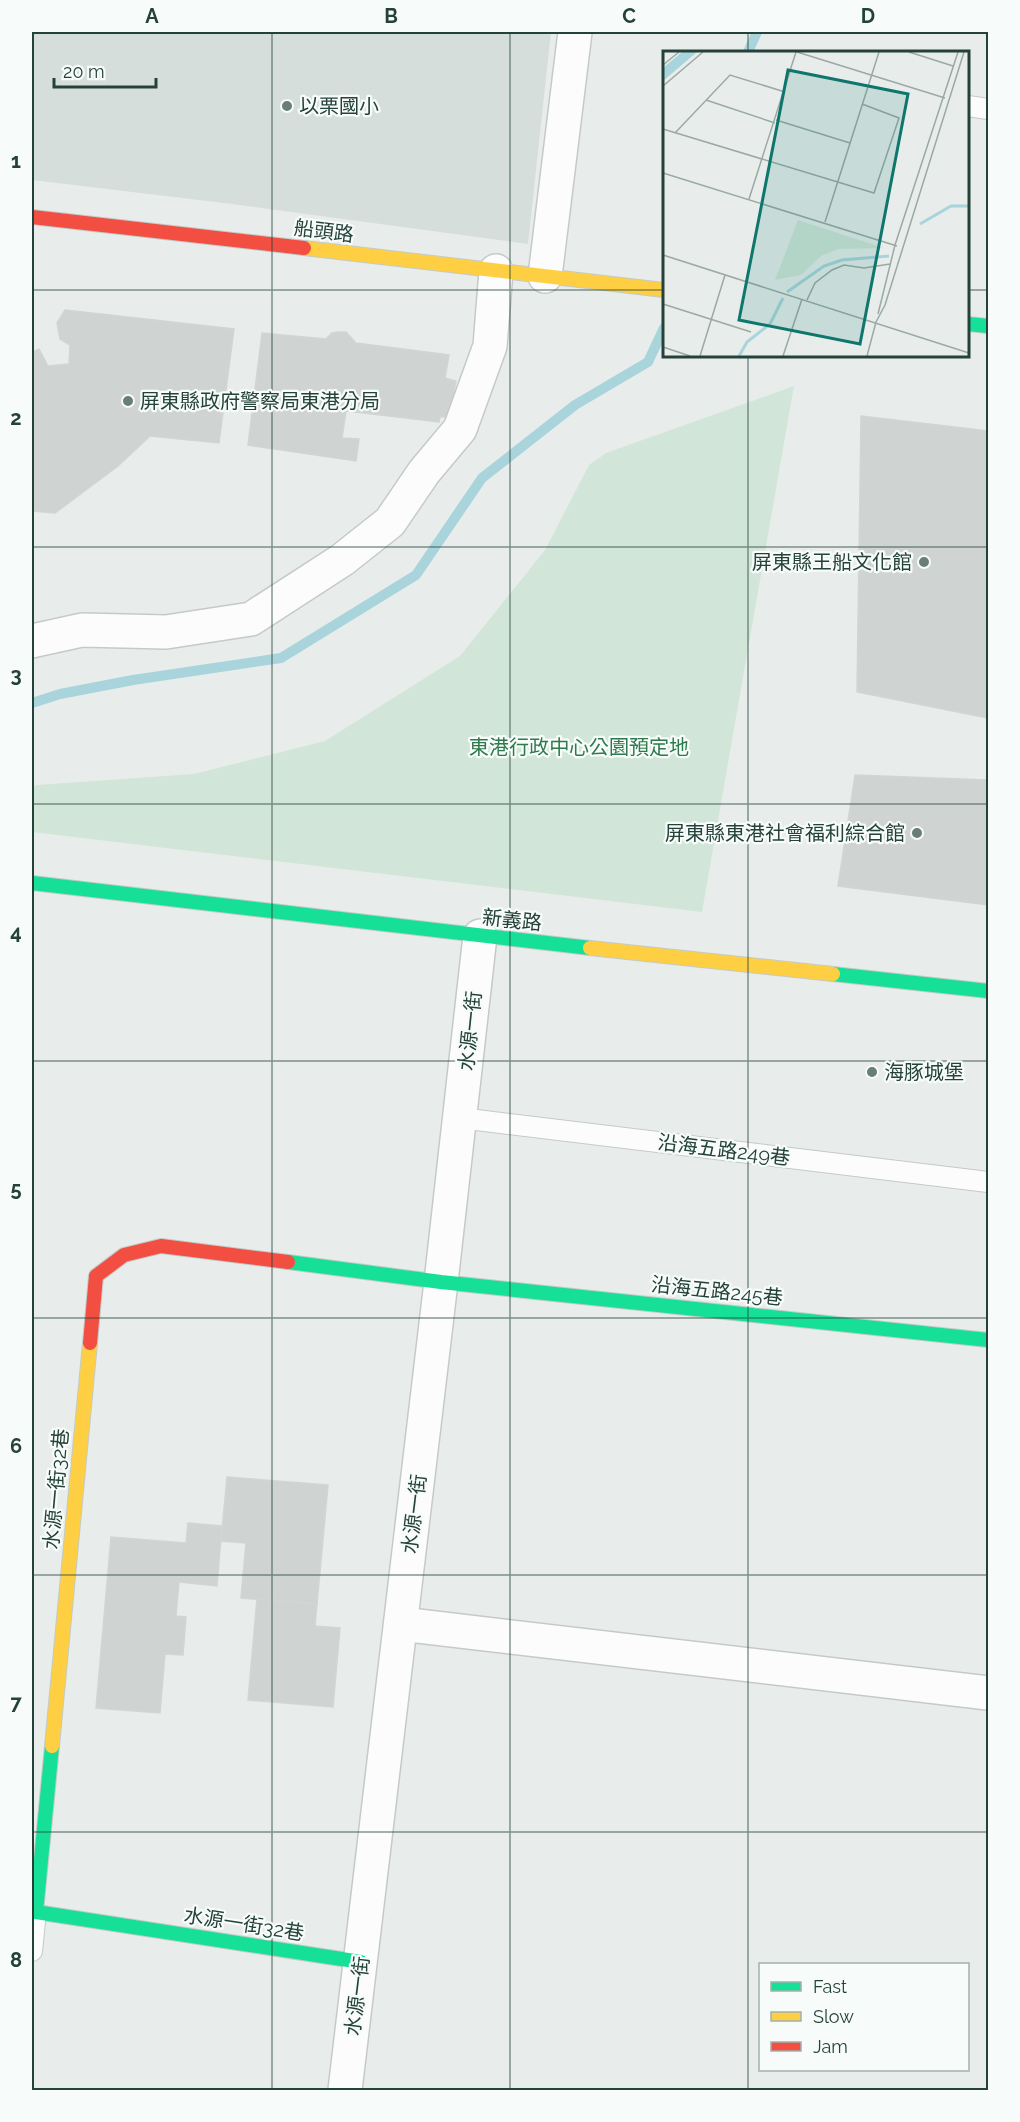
<svg xmlns="http://www.w3.org/2000/svg" width="1020" height="2122" viewBox="0 0 1020 2122" font-family="Raleway,'Noto Sans TC',sans-serif">
<style>
.built{fill:#d6dedb}
.green{fill:#d1e6d8}
.lines{fill:none;stroke-linecap:round;stroke-linejoin:round}
.stream{stroke:#a9d4db;stroke-width:10}
.building{fill:#cfd4d2;stroke:#d1d6d4;stroke-width:1.5}
.lane-casing{stroke:#c5cac8;stroke-width:22}
.street-casing{stroke:#c5cac8;stroke-width:36}
.fast-casing{stroke:#c3cbc8;stroke-width:16}
.slow-casing{stroke:#c3cbc8;stroke-width:16}
.jam-casing{stroke:#c3cbc8;stroke-width:16}
.lane{stroke:#fcfcfc;stroke-width:20}
.street{stroke:#fcfcfc;stroke-width:33}
.fast{stroke:#16e098;stroke-width:14}
.slow{stroke:#ffcf43;stroke-width:14}
.jam{stroke:#f24e42;stroke-width:14}
.grid{fill:none;stroke:#24423a;stroke-width:1.5;stroke-opacity:0.55}
.poi-dot{fill:#697e78;stroke:#f7fbf9;stroke-width:2}
.labels{text-anchor:middle;dominant-baseline:central;stroke-width:4.5;stroke-linejoin:round;paint-order:stroke}
.poi-label{font-size:20px;fill:#24423a;stroke:#f7fbf9;text-anchor:start}
.street-label{font-size:20px;fill:#24423a;stroke:#f7fbf9}
.park-label{font-size:20px;fill:#2d7a4b;stroke:#f7fbf9}
.inset-river{fill:none;stroke:#a9d4db;stroke-width:3}
.inset-road{fill:none;stroke:#9aa9a4;stroke-width:1.5}
.view{fill:#0f766e;fill-opacity:0.15;stroke:#0f766e;stroke-width:3}
.inset-edge{fill:none;stroke:#24423a;stroke-width:3}
.neatline{fill:none;stroke:#24423a;stroke-width:2}
.grid-label{font-size:20px;text-anchor:middle;font-weight:bold;fill:#24423a}
</style>
<rect width="100%" height="100%" fill="#e8edeb"/>
<path class="built" d="M 32,32 L 551,32 L 528,244 L 232,204 L 32,180 Z"/>
<path class="green" d="M 794,386 L 702,912 L 32,832 L 32,787 L 37,785 L 194,774 L 325,741 L 460,656 L 545,550 L 589,465 L 606,453 Z"/>
<g class="lines">
<g class="stream">
<path d="M 748,52 L 757,32"/>
<path d="M 32,703 L 60,694 L 133,680 L 281,658 L 416,575 L 482,478 L 575,405 L 648,362 L 664,328"/>
</g>
</g>
<g class="building">
<path d="M 65,310 L 234,329 L 219,443 L 150,436 L 118,466 L 55,513 L 32,511 L 32,352 L 39,349 L 48,366 L 69,364 L 70,345 L 60,339 L 57,323 Z"/>
<path d="M 337,332 L 346,332 L 356,343 L 449,355 L 445,378 L 456,381 L 449,417 L 440,417 L 439,422 L 346,411 L 342,438 L 359,439 L 356,461 L 248,445 L 262,333 L 326,339 L 332,333 Z"/>
<path d="M 861,416 L 988,431 L 988,718 L 857,692 Z"/>
<path d="M 855,775 L 988,780 L 988,905 L 838,886 Z"/>
<path d="M 227,1477 L 328,1485 L 317,1604 L 241,1598 L 246,1543 L 221,1541 Z"/>
<path d="M 188,1523 L 222,1526 L 217,1586 L 179,1582 L 176,1616 L 186,1617 L 183,1655 L 165,1654 L 160,1713 L 96,1708 L 111,1537 L 186,1543 Z"/>
<path d="M 257,1599 L 317,1604 L 315,1626 L 340,1628 L 333,1707 L 248,1700 Z"/>
</g>
<g class="lines">
<g class="lane-casing">
<g id="lane">
<path d="M 968,106 L 988,109"/>
<path d="M 460,1118 L 988,1182"/>
<path d="M 32,1951 L 36,1912"/>
</g>
</g>
<g class="street-casing">
<g id="street">
<path d="M 545,276 L 575,32"/>
<path d="M 32,641 L 82,630 L 166,632 L 251,619 L 342,560 L 390,522 L 424,472 L 460,429 L 490,346 L 496,271"/>
<path d="M 401,1624 L 988,1693"/>
<path d="M 345,2090 L 441,1282 L 480,936"/>
</g>
</g>
<g class="fast-casing">
<g id="fast">
<path d="M 968,324 L 988,326"/>
<path d="M 32,883 L 590,948"/>
<path d="M 833,974 L 988,991"/>
<path d="M 288,1262 L 441,1282 L 988,1340"/>
<path d="M 52,1746 L 36,1912 L 361,1962"/>
</g>
</g>
<g class="slow-casing">
<g id="slow">
<path d="M 304,248 L 664,290"/>
<path d="M 590,948 L 833,974"/>
<path d="M 52,1746 L 90,1343"/>
</g>
</g>
<g class="jam-casing">
<g id="jam">
<path d="M 32,217 L 304,248"/>
<path d="M 90,1343 L 96,1276 L 124,1255 L 161,1246 L 288,1262"/>
</g>
</g>
<use href="#lane" class="lane"/>
<use href="#street" class="street"/>
<use href="#fast" class="fast"/>
<use href="#slow" class="slow"/>
<use href="#jam" class="jam"/>
</g>
<path class="grid" d="M 272,32 L 272,2090M 510,32 L 510,2090M 748,32 L 748,52M 32,290 L 664,290M 968,290 L 988,290M 748,356 L 748,2090M 32,547 L 988,547M 32,804 L 988,804M 32,1061 L 988,1061M 32,1318 L 988,1318M 32,1575 L 988,1575M 32,1832 L 988,1832"/>
<g class="poi-dot">
<circle cx="287" cy="106" r="6"/>
<circle cx="128" cy="401" r="6"/>
<circle cx="924" cy="562" r="6"/>
<circle cx="917" cy="833" r="6"/>
<circle cx="872" cy="1072" r="6"/>
</g>
<g class="labels">
<g class="poi-label">
<text x="299" y="106">以栗國小</text>
<text x="140" y="401">屏東縣政府警察局東港分局</text>
<text x="912" y="562" text-anchor="end">屏東縣王船文化館</text>
<text x="905" y="833" text-anchor="end">屏東縣東港社會福利綜合館</text>
<text x="884" y="1072">海豚城堡</text>
</g>
<g class="street-label">
<text transform="translate(324 231) rotate(7)">船頭路</text>
<text transform="translate(512 920) rotate(6)">新義路</text>
<text transform="translate(470 1031) rotate(-84)">水源一街</text>
<text transform="translate(724 1150) rotate(7)">沿海五路249巷</text>
<text transform="translate(717 1291) rotate(6)">沿海五路245巷</text>
<text transform="translate(56 1489) rotate(-85)">水源一街32巷</text>
<text transform="translate(414 1514) rotate(-83)">水源一街</text>
<text transform="translate(244 1924) rotate(9)">水源一街32巷</text>
<text transform="translate(357 1996) rotate(-83)">水源一街</text>
</g>
<g class="park-label">
<text x="579" y="747">東港行政中心公園預定地</text>
</g>
</g>
<g transform="translate(663 51)">
<rect width="306" height="306" fill="#e8edeb"/>
<path d="M 135,169 L 221,197 L 175,198 L 158,205 L 138,224 L 112,229 Z" fill="#d1e6d8"/>
<path d="M 19,1 L 34,1 L 0,30 L 0,17 Z" fill="#a9d4db"/>
<path class="inset-river" d="M 257,173 L 288,155 L 306,155M 124,241 L 161,215 L 179,209 L 226,205M 76,305 L 84,291 L 107,273 L 120,247"/>
<path class="inset-road" d="M 134,1 L 282,47M 246,1 L 290,15M 0,14 L 16,1M 0,35 L 40,1M 43,49 L 112,72M 113,69 L 187,92M 0,78 L 211,142 L 236,67 L 199,53M 12,82 L 67,24 L 122,41M 0,122 L 234,195M 86,148 L 133,1M 162,171 L 216,1M 0,204 L 306,302M 144,249 L 152,232 L 169,219 L 181,214 L 201,217 L 227,213M 0,253 L 88,281M 215,263 L 232,194 L 295,1M 213,271 L 222,254 L 301,1M 0,296 L 27,305M 37,305 L 62,224M 120,305 L 139,248M 204,305 L 213,271"/>
<path class="view" d="M 125,19 L 245,43 L 197,293 L 76,269 Z"/>
<rect width="306" height="306" class="inset-edge"/>
</g>
<rect width="1020" height="2122" fill="none" stroke="#f7fbf9" stroke-width="66"/>
<rect x="759" y="1963" width="210" height="108" fill="#f7fbf9" stroke="#a3b1ad" stroke-width="1.5"/>
<rect x="771" y="1982" width="30" height="9" fill="#16e098" stroke="#a3b1ad" stroke-width="1.5"/>
<text x="813" y="1993" font-size="18" fill="#24423a">Fast</text>
<rect x="771" y="2012" width="30" height="9" fill="#ffcf43" stroke="#a3b1ad" stroke-width="1.5"/>
<text x="813" y="2023" font-size="18" fill="#24423a">Slow</text>
<rect x="771" y="2042" width="30" height="9" fill="#f24e42" stroke="#a3b1ad" stroke-width="1.5"/>
<text x="813" y="2053" font-size="18" fill="#24423a">Jam</text>
<path d="M54 78v9h102v-9" fill="none" stroke="#24423a" stroke-width="3"/>
<text x="63" y="78" font-size="18" fill="#24423a" stroke="#f7fbf9" stroke-width="4.5" paint-order="stroke">20 m</text>
<rect x="33" y="33" width="954" height="2056" class="neatline"/>
<g class="grid-label">
<text x="152" y="23">A</text>
<text x="391" y="23">B</text>
<text x="629" y="23">C</text>
<text x="868" y="23">D</text>
<text x="16" y="168">1</text>
<text x="16" y="425">2</text>
<text x="16" y="682">3</text>
<text x="16" y="939">4</text>
<text x="16" y="1196">5</text>
<text x="16" y="1453">6</text>
<text x="16" y="1710">7</text>
<text x="16" y="1967">8</text>
</g>
</svg>
